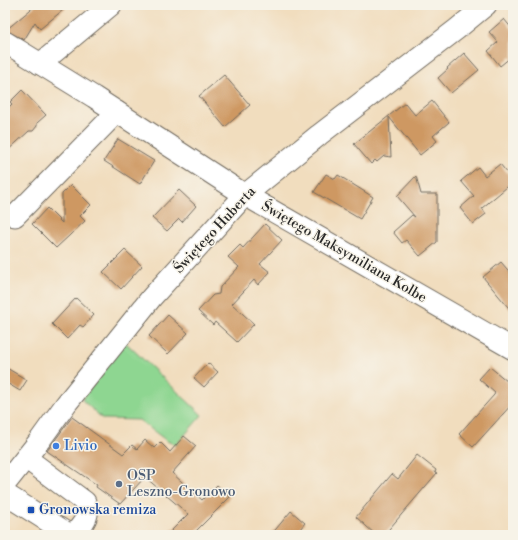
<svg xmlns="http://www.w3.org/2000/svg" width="518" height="540" viewBox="0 0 518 540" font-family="'Libre Bodoni',serif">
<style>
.green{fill:#8ed691;stroke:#5c805e}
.building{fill:#ce9862}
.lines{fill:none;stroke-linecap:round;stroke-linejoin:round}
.minor-casing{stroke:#70695e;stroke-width:23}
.minor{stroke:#fff;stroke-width:21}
.shop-dot{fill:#3f7fe0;stroke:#f7f3e8;stroke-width:1.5}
.service-dot{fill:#5c6f8a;stroke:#f7f3e8;stroke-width:1.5}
.transit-dot{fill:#1a4fb4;stroke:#f7f3e8;stroke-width:1.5}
.labels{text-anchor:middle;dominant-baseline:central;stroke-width:3;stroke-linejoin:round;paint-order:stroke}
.street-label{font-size:14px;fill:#2b2b2b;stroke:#f7f3e8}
.shop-label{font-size:14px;fill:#366cbe;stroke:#f7f3e8;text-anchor:start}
.service-label{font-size:14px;fill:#4e5e75;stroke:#f7f3e8;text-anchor:start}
.transit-label{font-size:14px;fill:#164399;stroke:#f7f3e8;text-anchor:start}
</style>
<rect width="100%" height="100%" fill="#f7f3e8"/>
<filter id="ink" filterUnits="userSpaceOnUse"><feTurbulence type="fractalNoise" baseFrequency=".025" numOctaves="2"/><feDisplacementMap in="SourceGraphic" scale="8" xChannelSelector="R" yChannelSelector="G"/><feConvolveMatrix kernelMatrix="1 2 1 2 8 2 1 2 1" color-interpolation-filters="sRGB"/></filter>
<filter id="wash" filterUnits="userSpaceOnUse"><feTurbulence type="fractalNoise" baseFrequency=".012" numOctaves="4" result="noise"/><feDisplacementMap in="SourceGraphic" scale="16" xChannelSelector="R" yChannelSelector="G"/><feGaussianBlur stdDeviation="0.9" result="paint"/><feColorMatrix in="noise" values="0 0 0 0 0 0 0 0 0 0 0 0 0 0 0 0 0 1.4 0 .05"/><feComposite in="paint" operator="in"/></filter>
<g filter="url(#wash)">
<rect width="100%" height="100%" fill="#f1ddbe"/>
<path class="green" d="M 124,341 L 202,415 L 176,445 L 167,441 L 139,420 L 103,419 L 82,400 Z"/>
<g id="blocks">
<g class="building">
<path d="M 36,5 L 69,5 L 40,29 L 35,22 L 24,40 L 6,30 Z"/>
<path d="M 504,19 L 513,30 L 513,60 L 511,57 L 500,66 L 488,51 L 498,42 L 489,32 Z"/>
<path d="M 464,53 L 479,70 L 451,93 L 438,78 L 448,69 L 447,68 Z"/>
<path d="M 224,75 L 250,105 L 225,127 L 199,96 Z"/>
<path d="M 22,90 L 46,115 L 37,123 L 37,126 L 33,131 L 29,131 L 5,153 L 5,111 L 12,104 L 10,102 Z"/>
<path d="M 432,101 L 449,122 L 433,136 L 437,141 L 420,155 L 389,117 L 391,157 L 384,156 L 377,162 L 375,160 L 371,164 L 354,144 L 405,103 L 415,115 Z"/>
<path d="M 118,139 L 154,161 L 140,184 L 104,161 Z"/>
<path d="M 500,164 L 513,180 L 513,182 L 482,208 L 486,214 L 473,224 L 460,208 L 474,196 L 461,181 L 478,167 L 485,176 Z"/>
<path d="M 326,174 L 335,179 L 338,175 L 373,197 L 360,219 L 314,192 Z"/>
<path d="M 416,176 L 421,194 L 437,194 L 437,242 L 420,256 L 406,240 L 402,243 L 393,232 L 412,215 L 415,217 L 397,196 Z"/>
<path d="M 71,185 L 91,205 L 80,216 L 85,221 L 56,248 L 32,224 L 47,208 L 62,223 L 62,194 Z"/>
<path d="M 179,190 L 196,206 L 182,222 L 179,219 L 167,231 L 152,218 Z"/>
<path d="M 265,224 L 282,240 L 260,264 L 270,272 L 258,285 L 254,280 L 232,304 L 254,324 L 237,342 L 215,322 L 213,325 L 198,311 L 213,295 L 219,294 L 220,287 L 239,267 L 228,257 L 240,245 L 243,248 Z"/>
<path d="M 125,250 L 142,266 L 121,289 L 103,272 Z"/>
<path d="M 501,262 L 513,276 L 513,313 L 483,277 Z"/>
<path d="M 76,298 L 94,315 L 83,327 L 80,325 L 67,339 L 52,324 Z"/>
<path d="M 168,315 L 188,333 L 168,354 L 149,336 Z"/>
<path d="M 208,363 L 218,372 L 204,387 L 194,378 Z"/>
<path d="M 5,367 L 27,380 L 20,391 L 5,382 Z"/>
<path d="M 490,367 L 513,386 L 513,403 L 473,447 L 459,434 L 494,395 L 495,393 L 479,379 Z"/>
<path d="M 72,417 L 123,454 L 132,445 L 137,449 L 145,440 L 154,448 L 160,442 L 170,452 L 184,436 L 196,446 L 172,473 L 202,500 L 217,485 L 230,497 L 192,535 L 167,535 L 188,514 L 145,477 L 120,504 L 96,487 L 97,485 L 47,451 Z"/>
<path d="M 417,455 L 436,470 L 435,472 L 437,473 L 384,535 L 376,535 L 356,517 L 392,474 L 398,479 Z"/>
<path d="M 291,511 L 305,523 L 295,535 L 271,535 Z"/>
</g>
</g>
</g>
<g filter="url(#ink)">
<use href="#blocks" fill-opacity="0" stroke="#70695e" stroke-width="1"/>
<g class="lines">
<g class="minor-casing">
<g id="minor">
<path d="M 5,42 L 94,97 L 245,195 L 513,349"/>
<path d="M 40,64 L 111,5"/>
<path d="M 15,216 L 117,112"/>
<path d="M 26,458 L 85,502 C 92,516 82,524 74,535"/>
<path d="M 5,484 L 40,440 L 66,404 L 152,297 L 245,195 L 319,135 L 457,29 L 486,5"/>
<path d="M 5,494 L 70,535"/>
</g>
</g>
<use href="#minor" class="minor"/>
</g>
</g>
<circle class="shop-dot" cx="56" cy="446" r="4"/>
<circle class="service-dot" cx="119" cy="484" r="4"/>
<rect class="transit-dot" x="27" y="506" width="8" height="8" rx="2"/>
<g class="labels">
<g class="street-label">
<text transform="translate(215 230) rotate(-47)">Świętego Huberta</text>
<text transform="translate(344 252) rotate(30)">Świętego Maksymiliana Kolbe</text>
</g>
<g class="shop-label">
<text x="64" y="446">Livio</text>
</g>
<g class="service-label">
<text x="127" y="476">OSP<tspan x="127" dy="16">Leszno-Gronowo</tspan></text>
</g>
<g class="transit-label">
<text x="39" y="510">Gronowska remiza</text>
</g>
</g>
<rect width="518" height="540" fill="none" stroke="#f7f3e8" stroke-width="20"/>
</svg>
